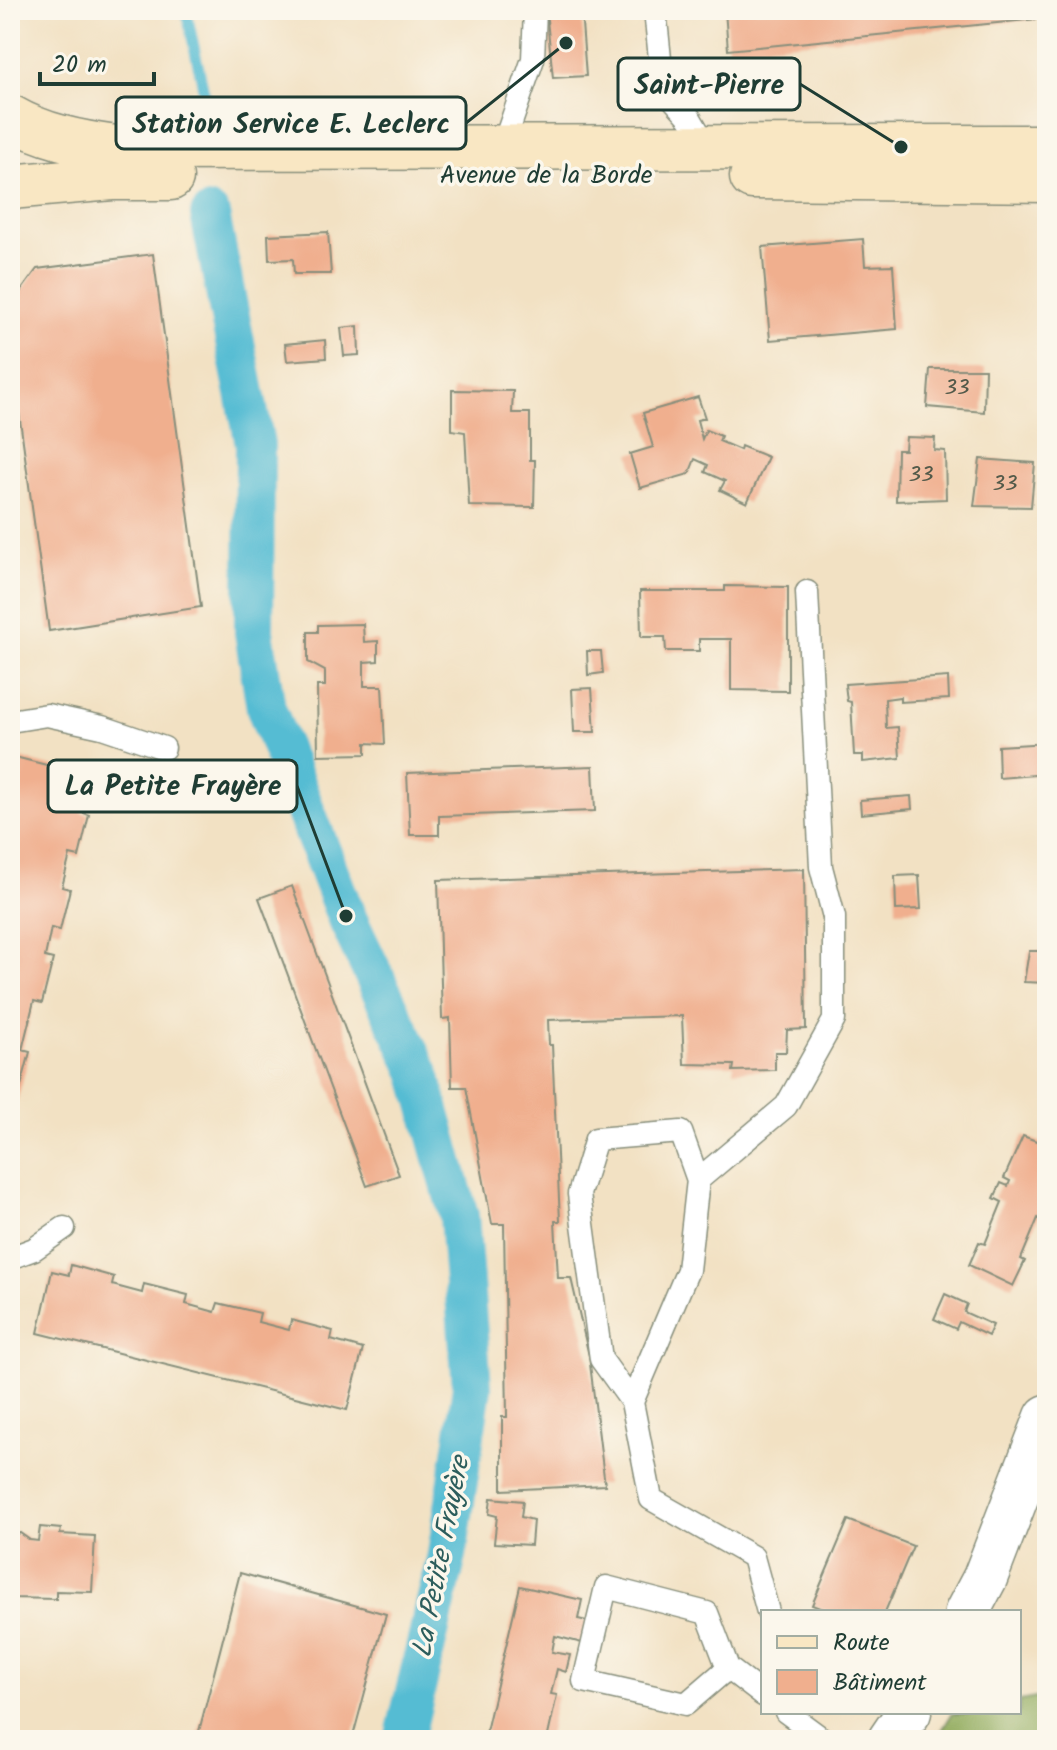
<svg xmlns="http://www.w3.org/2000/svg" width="1057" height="1750" viewBox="0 0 1057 1750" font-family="Kalam,sans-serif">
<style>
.forest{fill:#90aa5b;stroke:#587448;stroke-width:2}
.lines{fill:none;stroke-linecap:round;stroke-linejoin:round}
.stream{stroke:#55bcd3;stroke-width:11}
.canal{stroke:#55bcd3;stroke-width:40}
.building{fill:#f0af8e}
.lane-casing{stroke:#888f7c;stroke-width:25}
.street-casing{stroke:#888f7c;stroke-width:47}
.secondary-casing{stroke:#888f7c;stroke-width:47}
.lane{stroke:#fff;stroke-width:22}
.street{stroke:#fff;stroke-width:44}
.secondary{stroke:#f9e7c3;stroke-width:44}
.labels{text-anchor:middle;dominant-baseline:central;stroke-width:7;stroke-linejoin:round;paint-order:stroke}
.number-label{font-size:22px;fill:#535a4a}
.street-label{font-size:26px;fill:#1f3d34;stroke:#fbf7ec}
.water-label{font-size:28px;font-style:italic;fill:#2c5d5c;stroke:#fbf7ec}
.leader{fill:none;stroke:#1f3d34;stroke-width:3}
.callout-dot{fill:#1f3d34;stroke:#fbf7ec;stroke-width:3}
.callout{fill:#fbf7ec;stroke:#1f3d34;stroke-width:3}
.callout-label{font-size:28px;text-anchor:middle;font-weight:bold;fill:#1f3d34}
</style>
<rect width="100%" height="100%" fill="#fbf7ec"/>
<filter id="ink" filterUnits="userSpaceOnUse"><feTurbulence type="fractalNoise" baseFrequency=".0125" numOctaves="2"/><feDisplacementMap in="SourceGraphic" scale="16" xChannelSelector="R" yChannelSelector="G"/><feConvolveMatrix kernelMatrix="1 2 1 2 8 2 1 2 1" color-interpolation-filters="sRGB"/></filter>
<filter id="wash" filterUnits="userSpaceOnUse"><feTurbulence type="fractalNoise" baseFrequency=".006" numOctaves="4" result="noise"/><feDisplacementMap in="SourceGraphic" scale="32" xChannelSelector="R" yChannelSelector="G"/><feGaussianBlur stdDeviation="1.8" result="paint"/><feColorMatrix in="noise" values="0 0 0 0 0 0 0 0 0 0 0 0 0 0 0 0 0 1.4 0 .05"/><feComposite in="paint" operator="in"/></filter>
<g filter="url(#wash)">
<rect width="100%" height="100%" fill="#f2e1c3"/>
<path class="forest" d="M 1047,1696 L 1047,1740 L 936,1740 L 952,1714 L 1019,1712 L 1019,1701 Z"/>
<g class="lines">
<path class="stream" d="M 186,10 L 206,101"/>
<path class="canal" d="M 210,215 L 255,444 L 254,632 L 266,708 L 346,916 L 419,1071 L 459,1216 L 472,1387 L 447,1555 L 404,1740"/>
</g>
<g id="blocks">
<g class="building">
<path d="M 546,10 L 581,10 L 586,76 L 553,78 Z"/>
<path d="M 725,10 L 1047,10 L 1047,18 L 728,50 Z"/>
<path d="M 328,232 L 331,274 L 294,274 L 293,259 L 269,260 L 268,235 Z"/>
<path d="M 863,239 L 865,266 L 893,265 L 897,329 L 770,340 L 762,247 Z"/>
<path d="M 153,254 L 201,607 L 49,631 L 10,347 L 10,306 L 37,269 Z"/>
<path d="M 358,326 L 359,355 L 344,356 L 341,328 Z"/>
<path d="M 325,340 L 326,358 L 287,361 L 285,344 Z"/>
<path d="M 930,369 L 985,369 L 984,412 L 927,407 Z"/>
<path d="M 452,390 L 513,391 L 512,413 L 530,413 L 530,460 L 535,460 L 534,507 L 469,506 L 465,432 L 452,430 Z"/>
<path d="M 698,397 L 705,418 L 697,420 L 702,439 L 706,430 L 721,436 L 719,441 L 740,450 L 741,446 L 768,457 L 747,503 L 720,490 L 725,481 L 705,472 L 708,465 L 695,459 L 689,474 L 640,488 L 630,454 L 653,447 L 643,413 Z"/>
<path d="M 906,437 L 935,438 L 934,450 L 945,451 L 946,499 L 896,501 L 897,450 L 905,450 Z"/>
<path d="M 980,459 L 1035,463 L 1031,507 L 974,506 Z"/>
<path d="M 725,586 L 788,587 L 788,691 L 731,690 L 731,639 L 699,639 L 699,651 L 666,651 L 665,637 L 641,637 L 640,591 L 725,591 Z"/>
<path d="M 363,624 L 364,642 L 378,641 L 378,661 L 364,662 L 364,686 L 382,686 L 385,744 L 366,743 L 366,754 L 318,755 L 317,686 L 325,686 L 325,671 L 308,662 L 308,632 L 318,632 L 318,625 Z"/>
<path d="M 587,651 L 601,651 L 603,673 L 588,675 Z"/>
<path d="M 948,677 L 949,699 L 900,702 L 900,697 L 885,699 L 886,728 L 898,727 L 900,758 L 863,762 L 863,755 L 854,755 L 851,702 L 847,701 L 845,684 Z"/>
<path d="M 592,688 L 595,732 L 574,732 L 572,689 Z"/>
<path d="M 1047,743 L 1047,774 L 999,778 L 998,746 Z"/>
<path d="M 15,757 L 90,776 L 81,812 L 89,815 L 79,857 L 70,855 L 62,887 L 70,889 L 60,930 L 51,928 L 45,957 L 53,959 L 42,1003 L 34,1001 L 22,1050 L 30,1052 L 17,1101 L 10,1099 L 10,778 Z"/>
<path d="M 593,766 L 595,811 L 439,816 L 439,835 L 410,835 L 407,773 Z"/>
<path d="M 911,796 L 912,809 L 861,814 L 860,800 Z"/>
<path d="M 804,869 L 806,1029 L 787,1030 L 786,1052 L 775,1052 L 775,1070 L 733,1071 L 734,1065 L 684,1064 L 682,1016 L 548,1020 L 549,1045 L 552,1045 L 560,1221 L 555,1221 L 558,1278 L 571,1278 L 589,1356 L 605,1485 L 502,1490 L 502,1417 L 507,1417 L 504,1224 L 492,1224 L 466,1087 L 452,1087 L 450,1018 L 442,1019 L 438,880 Z"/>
<path d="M 919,875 L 921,909 L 896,910 L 895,876 Z"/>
<path d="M 292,886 L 399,1175 L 367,1186 L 259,898 Z"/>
<path d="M 1029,951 L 1047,951 L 1047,983 L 1024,982 Z"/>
<path d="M 1023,1136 L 1047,1145 L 1047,1156 L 1041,1170 L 1047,1173 L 1047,1204 L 1041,1219 L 1038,1218 L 1021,1259 L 1025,1261 L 1013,1286 L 969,1265 L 979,1242 L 985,1244 L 1002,1202 L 994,1198 L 1001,1183 L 1008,1186 L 1010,1181 L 1004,1178 Z"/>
<path d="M 71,1265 L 114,1277 L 112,1285 L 142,1293 L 144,1284 L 188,1295 L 186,1304 L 215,1312 L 218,1303 L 260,1313 L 258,1322 L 289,1330 L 291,1320 L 333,1331 L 331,1340 L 363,1349 L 347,1410 L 38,1333 L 52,1271 L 69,1275 Z"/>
<path d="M 945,1294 L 967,1304 L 964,1312 L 993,1325 L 988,1336 L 959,1322 L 956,1329 L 934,1319 Z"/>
<path d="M 491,1498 L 523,1501 L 521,1517 L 533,1520 L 531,1545 L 494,1543 L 497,1516 L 489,1514 Z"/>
<path d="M 848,1520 L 913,1546 L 885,1612 L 830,1612 L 812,1605 Z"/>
<path d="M 40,1527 L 61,1529 L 60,1534 L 95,1536 L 92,1592 L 56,1591 L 56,1599 L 10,1598 L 10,1537 L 20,1533 L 30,1540 L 38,1541 Z"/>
<path d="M 240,1573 L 386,1614 L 352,1740 L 197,1739 Z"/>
<path d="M 520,1586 L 582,1600 L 578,1619 L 587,1621 L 582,1643 L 555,1636 L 552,1652 L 570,1655 L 566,1672 L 557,1669 L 551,1694 L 557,1695 L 547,1740 L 484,1740 Z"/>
</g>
</g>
</g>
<g filter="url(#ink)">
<use href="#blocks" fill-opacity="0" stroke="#888f7c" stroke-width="2"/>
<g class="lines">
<g class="lane-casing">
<g id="lane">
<path d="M 655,10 L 663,88 L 690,118 L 707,147"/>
<path d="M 503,146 L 533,59 L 535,10"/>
<path d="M 10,721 L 47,715 L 102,727 L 164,748"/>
<path d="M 698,1180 L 786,1106 L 834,1020 L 834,917 L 821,867 L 807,592"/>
<path d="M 10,1258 L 34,1249 L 64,1228"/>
<path d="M 632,1402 L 688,1270 L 698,1180 L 681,1132 L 596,1139 L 579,1194 L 601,1359 L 632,1402 L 651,1499 L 753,1557 L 768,1612"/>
<path d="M 728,1668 L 686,1704 L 584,1681 L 606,1587 L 707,1613 L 728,1668 L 763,1695"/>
<path d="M 786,1712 L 824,1740"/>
</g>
</g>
<g class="street-casing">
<g id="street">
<path d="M 967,1612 L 985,1578 L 1047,1417"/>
<path d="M 890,1740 L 909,1712"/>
</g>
</g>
<g class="secondary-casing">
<g id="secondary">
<path d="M 10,117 C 43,136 79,143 116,148 L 1047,147"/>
<path d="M 752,177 L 1047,180"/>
<path d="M 10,187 L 112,178 L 171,178"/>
</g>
</g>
<use href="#lane" class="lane"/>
<use href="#street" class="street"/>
<use href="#secondary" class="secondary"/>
</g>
</g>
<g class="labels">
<g class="number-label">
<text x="957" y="388">33</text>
<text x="921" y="475">33</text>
<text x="1005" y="484">33</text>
</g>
<g class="street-label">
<text x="546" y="176">Avenue de la Borde</text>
</g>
<g class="water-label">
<text transform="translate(442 1557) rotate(-79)">La Petite Frayère</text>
</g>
</g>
<path class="leader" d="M901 147L800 84M566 43L466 123M346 916L297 786"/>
<g class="callout-dot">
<circle cx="901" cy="147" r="8"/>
<circle cx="566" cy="43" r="8"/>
<circle cx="346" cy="916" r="8"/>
</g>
<g class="callout">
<rect x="618" y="58" width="182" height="52" rx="8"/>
<rect x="116" y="97" width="350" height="52" rx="8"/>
<rect x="48" y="760" width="249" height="52" rx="8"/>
</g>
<g class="callout-label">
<text x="709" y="94">Saint-Pierre</text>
<text x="291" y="133">Station Service E. Leclerc</text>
<text x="173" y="795">La Petite Frayère</text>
</g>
<rect width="1057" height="1750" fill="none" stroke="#fbf7ec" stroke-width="40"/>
<rect x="761" y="1610" width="260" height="104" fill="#fbf7ec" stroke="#a3ada2" stroke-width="2"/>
<rect x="777" y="1636" width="40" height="12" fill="#f9e7c3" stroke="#a3ada2" stroke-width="2"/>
<text x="833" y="1650" font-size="24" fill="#1f3d34">Route</text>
<rect x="777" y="1670" width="40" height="24" fill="#f0af8e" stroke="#a3ada2" stroke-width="2"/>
<text x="833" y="1690" font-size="24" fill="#1f3d34">Bâtiment</text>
<path d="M40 72v12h114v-12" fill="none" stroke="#1f3d34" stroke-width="4"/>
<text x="52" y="72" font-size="24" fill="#1f3d34" stroke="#fbf7ec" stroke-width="6" paint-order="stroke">20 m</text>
</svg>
